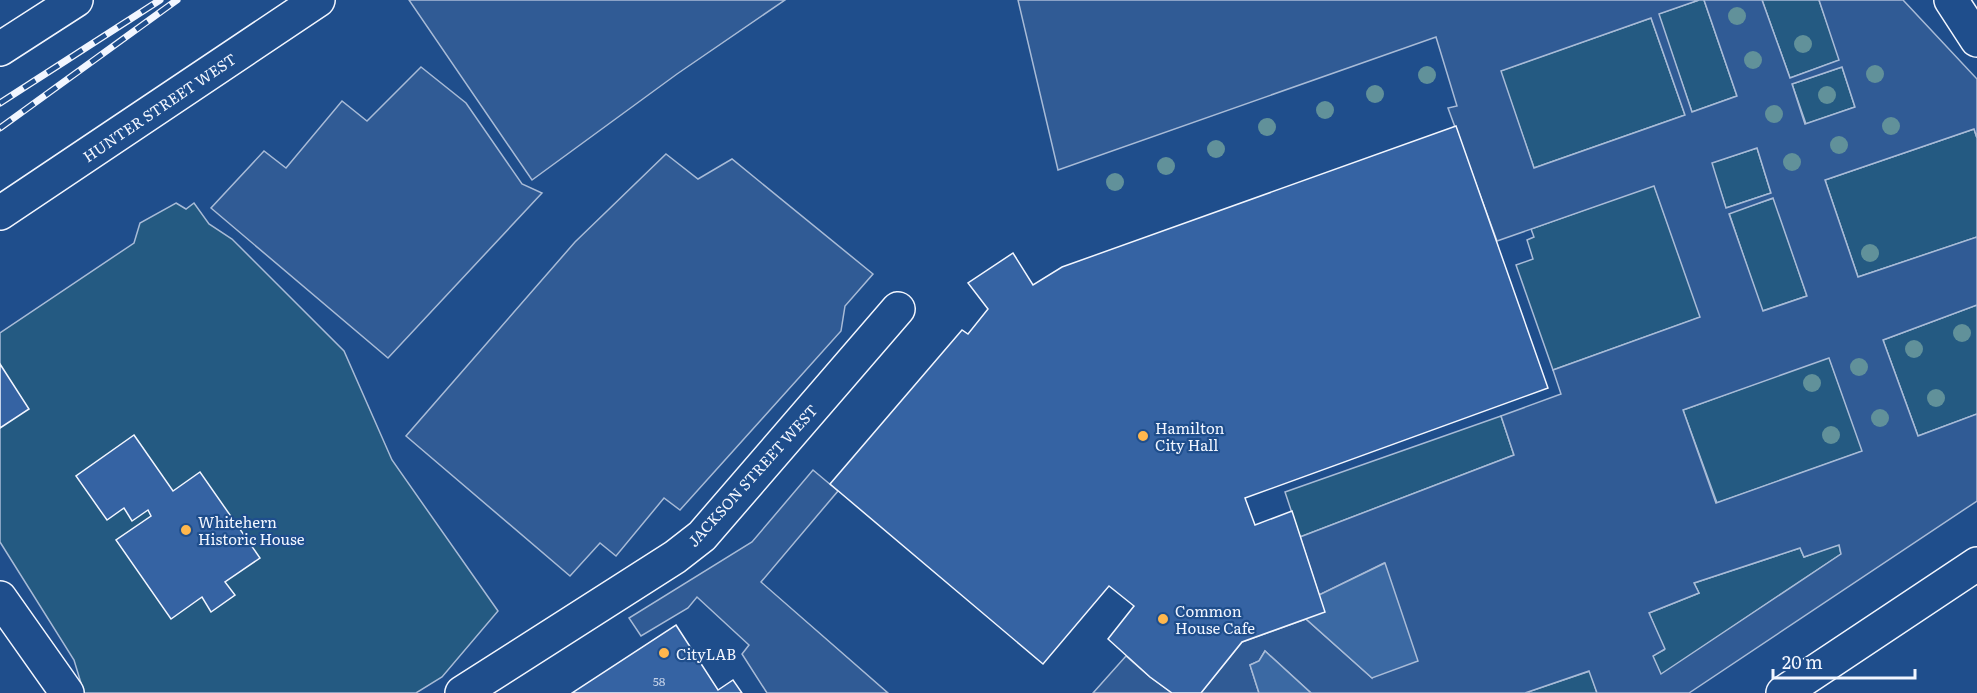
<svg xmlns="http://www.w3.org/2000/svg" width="1977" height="693" viewBox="0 0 1977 693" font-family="Literata,serif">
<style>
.green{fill:#245a82;stroke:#a8bbd7;stroke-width:1.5}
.parking{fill:#305b95;stroke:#a8bbd7;stroke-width:1.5;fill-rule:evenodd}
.water{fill:#3b69a3;stroke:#a8bbd7;stroke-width:1.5}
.building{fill:#3563a3;stroke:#f2f6ff;stroke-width:1.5}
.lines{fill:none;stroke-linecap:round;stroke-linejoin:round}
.street-casing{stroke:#f2f6ff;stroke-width:36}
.secondary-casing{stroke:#f2f6ff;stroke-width:36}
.primary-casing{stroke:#f2f6ff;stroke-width:36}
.street{stroke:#1f4e8c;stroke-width:33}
.secondary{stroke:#1f4e8c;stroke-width:33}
.primary{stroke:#1f4e8c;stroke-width:33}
.rail-casing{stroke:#f2f6ff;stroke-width:7}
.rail{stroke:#1f4e8c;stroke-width:4.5;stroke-dasharray:14;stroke-linecap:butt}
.tree{fill:#61919a}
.poi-dot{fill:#ffb74d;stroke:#1f4e8c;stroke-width:2}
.labels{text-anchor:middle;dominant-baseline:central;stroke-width:4.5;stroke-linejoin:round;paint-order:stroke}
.number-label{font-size:12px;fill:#c3d1e8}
.street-label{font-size:15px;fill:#f2f6ff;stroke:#1f4e8c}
.poi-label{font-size:15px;fill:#f2f6ff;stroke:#1f4e8c;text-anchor:start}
</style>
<rect width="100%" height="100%" fill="#1f4e8c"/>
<g class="green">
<path d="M 1699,0 L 1704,0 L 1737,96 L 1692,112 L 1658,14 Z"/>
<path d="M 1762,0 L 1819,0 L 1840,60 L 1790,78 Z"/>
<path d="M 1651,18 L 1685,115 L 1534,168 L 1500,71 Z"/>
<path d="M 1842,67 L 1855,107 L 1806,124 L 1792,84 Z"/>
<path d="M 1974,129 L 1977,138 L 1977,237 L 1858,277 L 1825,180 Z"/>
<path d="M 1757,148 L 1771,193 L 1726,208 L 1711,163 Z"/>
<path d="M 1654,185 L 1701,317 L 1553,370 L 1516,265 L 1533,259 L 1527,240 L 1534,237 L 1531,229 Z"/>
<path d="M 1774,198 L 1807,296 L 1762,311 L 1729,213 Z"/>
<path d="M 176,203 L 186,209 L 194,203 L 209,224 L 232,239 L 344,351 L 392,460 L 498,611 L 442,677 L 416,693 L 84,693 L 74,660 L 0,542 L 0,333 L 134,243 L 140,223 Z"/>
<path d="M 1977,305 L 1977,414 L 1918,436 L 1883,340 Z"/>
<path d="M 1829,357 L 1863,451 L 1717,503 L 1683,410 Z"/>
<path d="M 1501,416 L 1514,455 L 1300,537 L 1285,492 Z"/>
<path d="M 1839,544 L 1841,554 L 1661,675 L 1652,656 L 1664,650 L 1649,613 L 1699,593 L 1694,583 L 1800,548 L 1804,557 Z"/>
<path d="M 1590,671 L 1597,693 L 1525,693 Z"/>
</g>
<g class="parking">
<path d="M 409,0 L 785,0 L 677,74 L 532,180 Z"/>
<path d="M 1018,0 L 1699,0 L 1659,14 L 1692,112 L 1737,96 L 1704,0 L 1762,0 L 1790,78 L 1839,60 L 1819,0 L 1903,0 L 1977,79 L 1977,138 L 1974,129 L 1825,180 L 1858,277 L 1977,237 L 1977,305 L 1883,340 L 1918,436 L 1977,414 L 1977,501 L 1689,693 L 1597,693 L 1589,671 L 1525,693 L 1311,693 L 1265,651 L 1259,661 L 1250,665 L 1259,693 L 1201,693 L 1242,642 L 1306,619 L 1372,678 L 1384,563 L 1319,595 L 1300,537 L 1514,455 L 1501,416 L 1561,394 L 1553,370 L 1700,317 L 1654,186 L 1497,241 L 1448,108 L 1457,106 L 1436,37 L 1058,170 ZM 1651,18 L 1685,115 L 1534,168 L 1501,71 ZM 1842,67 L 1855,107 L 1805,124 L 1792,84 ZM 1757,148 L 1771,193 L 1726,208 L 1712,163 ZM 1773,198 L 1807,296 L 1763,311 L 1729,214 ZM 1829,358 L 1862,451 L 1716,503 L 1683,410 ZM 1839,545 L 1841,554 L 1661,674 L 1653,656 L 1665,649 L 1649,613 L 1699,593 L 1694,583 L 1800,548 L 1804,557 Z"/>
<path d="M 421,67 L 466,103 L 522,184 L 542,193 L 388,358 L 211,208 L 264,151 L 286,168 L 342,101 L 367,121 Z"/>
<path d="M 666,154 L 698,179 L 732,159 L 873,274 L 845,306 L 841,331 L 680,510 L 664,498 L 616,556 L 600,543 L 570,576 L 406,436 L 575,242 Z"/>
<path d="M 813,470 L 838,491 L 761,582 L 888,693 L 767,693 L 742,654 L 749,645 L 697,597 L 688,608 L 641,636 L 629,618 L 752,542 Z"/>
<path d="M 1126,656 L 1150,677 L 1172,693 L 1093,693 Z"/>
</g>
<g class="water">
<path d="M 1385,563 L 1418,661 L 1372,678 L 1306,619 L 1319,595 Z"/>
<path d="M 1265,651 L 1311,693 L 1259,693 L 1250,665 L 1259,661 Z"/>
</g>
<g class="building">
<path d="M 1456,126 L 1548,388 L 1245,498 L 1255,525 L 1292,511 L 1325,612 L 1242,642 L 1201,693 L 1172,693 L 1150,677 L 1108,639 L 1134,606 L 1109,586 L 1043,664 L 830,484 L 962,330 L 968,334 L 988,309 L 968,283 L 1013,253 L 1033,285 L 1062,267 Z"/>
<path d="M 0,364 L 29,409 L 0,428 Z"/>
<path d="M 134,435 L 173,491 L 200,472 L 260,558 L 225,582 L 235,595 L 211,612 L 202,597 L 171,619 L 116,540 L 151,516 L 148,510 L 132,521 L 124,508 L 107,520 L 76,476 Z"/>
<path d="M 676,625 L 718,690 L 733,680 L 742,693 L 572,693 Z"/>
</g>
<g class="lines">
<g class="street-casing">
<g id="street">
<path d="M 0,49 L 76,0"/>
<path d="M 0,598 L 67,693"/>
<path d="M 462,693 L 675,557 L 702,536 L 898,309"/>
</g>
</g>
<g class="secondary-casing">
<g id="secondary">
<path d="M 1951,0 L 1977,40"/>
<path d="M 0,213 L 318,0"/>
</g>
</g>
<g class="primary-casing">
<path id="primary" d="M 1783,693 L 1977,564"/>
</g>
<use href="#street" class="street"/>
<use href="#secondary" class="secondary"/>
<use href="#primary" class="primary"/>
<g class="rail-casing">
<g id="rail">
<path d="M 0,103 L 160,0"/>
<path d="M 0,128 L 177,0"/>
</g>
</g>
<use href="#rail" class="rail"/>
</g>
<g class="tree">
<circle cx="1737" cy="16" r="9"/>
<circle cx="1803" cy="44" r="9"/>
<circle cx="1753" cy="60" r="9"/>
<circle cx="1875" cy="74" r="9"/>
<circle cx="1427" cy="75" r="9"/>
<circle cx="1375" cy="94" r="9"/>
<circle cx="1827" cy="95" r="9"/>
<circle cx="1325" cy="110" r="9"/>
<circle cx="1774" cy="114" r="9"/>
<circle cx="1891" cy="126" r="9"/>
<circle cx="1267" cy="127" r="9"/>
<circle cx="1839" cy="145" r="9"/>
<circle cx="1216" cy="149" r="9"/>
<circle cx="1792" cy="162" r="9"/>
<circle cx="1166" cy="166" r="9"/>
<circle cx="1115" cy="182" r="9"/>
<circle cx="1870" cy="253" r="9"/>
<circle cx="1962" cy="333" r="9"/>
<circle cx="1914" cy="349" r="9"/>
<circle cx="1859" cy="367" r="9"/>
<circle cx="1812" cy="383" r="9"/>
<circle cx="1936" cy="398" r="9"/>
<circle cx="1880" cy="418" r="9"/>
<circle cx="1831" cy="435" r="9"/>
</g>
<g class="poi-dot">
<circle cx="1143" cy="436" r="6"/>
<circle cx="186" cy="530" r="6"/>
<circle cx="1163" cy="619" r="6"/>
<circle cx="664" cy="653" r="6"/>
</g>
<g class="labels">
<g class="number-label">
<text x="659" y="681">58</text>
</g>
<g class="street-label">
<text transform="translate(159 107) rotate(-34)">HUNTER STREET WEST</text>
<text transform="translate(752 475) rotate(-48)">JACKSON STREET WEST</text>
</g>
<g class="poi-label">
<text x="1155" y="427">Hamilton<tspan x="1155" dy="17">City Hall</tspan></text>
<text x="198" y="521">Whitehern<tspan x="198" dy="17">Historic House</tspan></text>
<text x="1175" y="610">Common<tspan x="1175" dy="17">House Cafe</tspan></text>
<text x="676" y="653">CityLAB</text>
</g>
</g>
<path d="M1773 669v9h142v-9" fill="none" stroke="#f2f6ff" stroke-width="3"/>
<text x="1782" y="669" font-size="18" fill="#f2f6ff" stroke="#1f4e8c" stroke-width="4.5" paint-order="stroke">20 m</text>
</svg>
